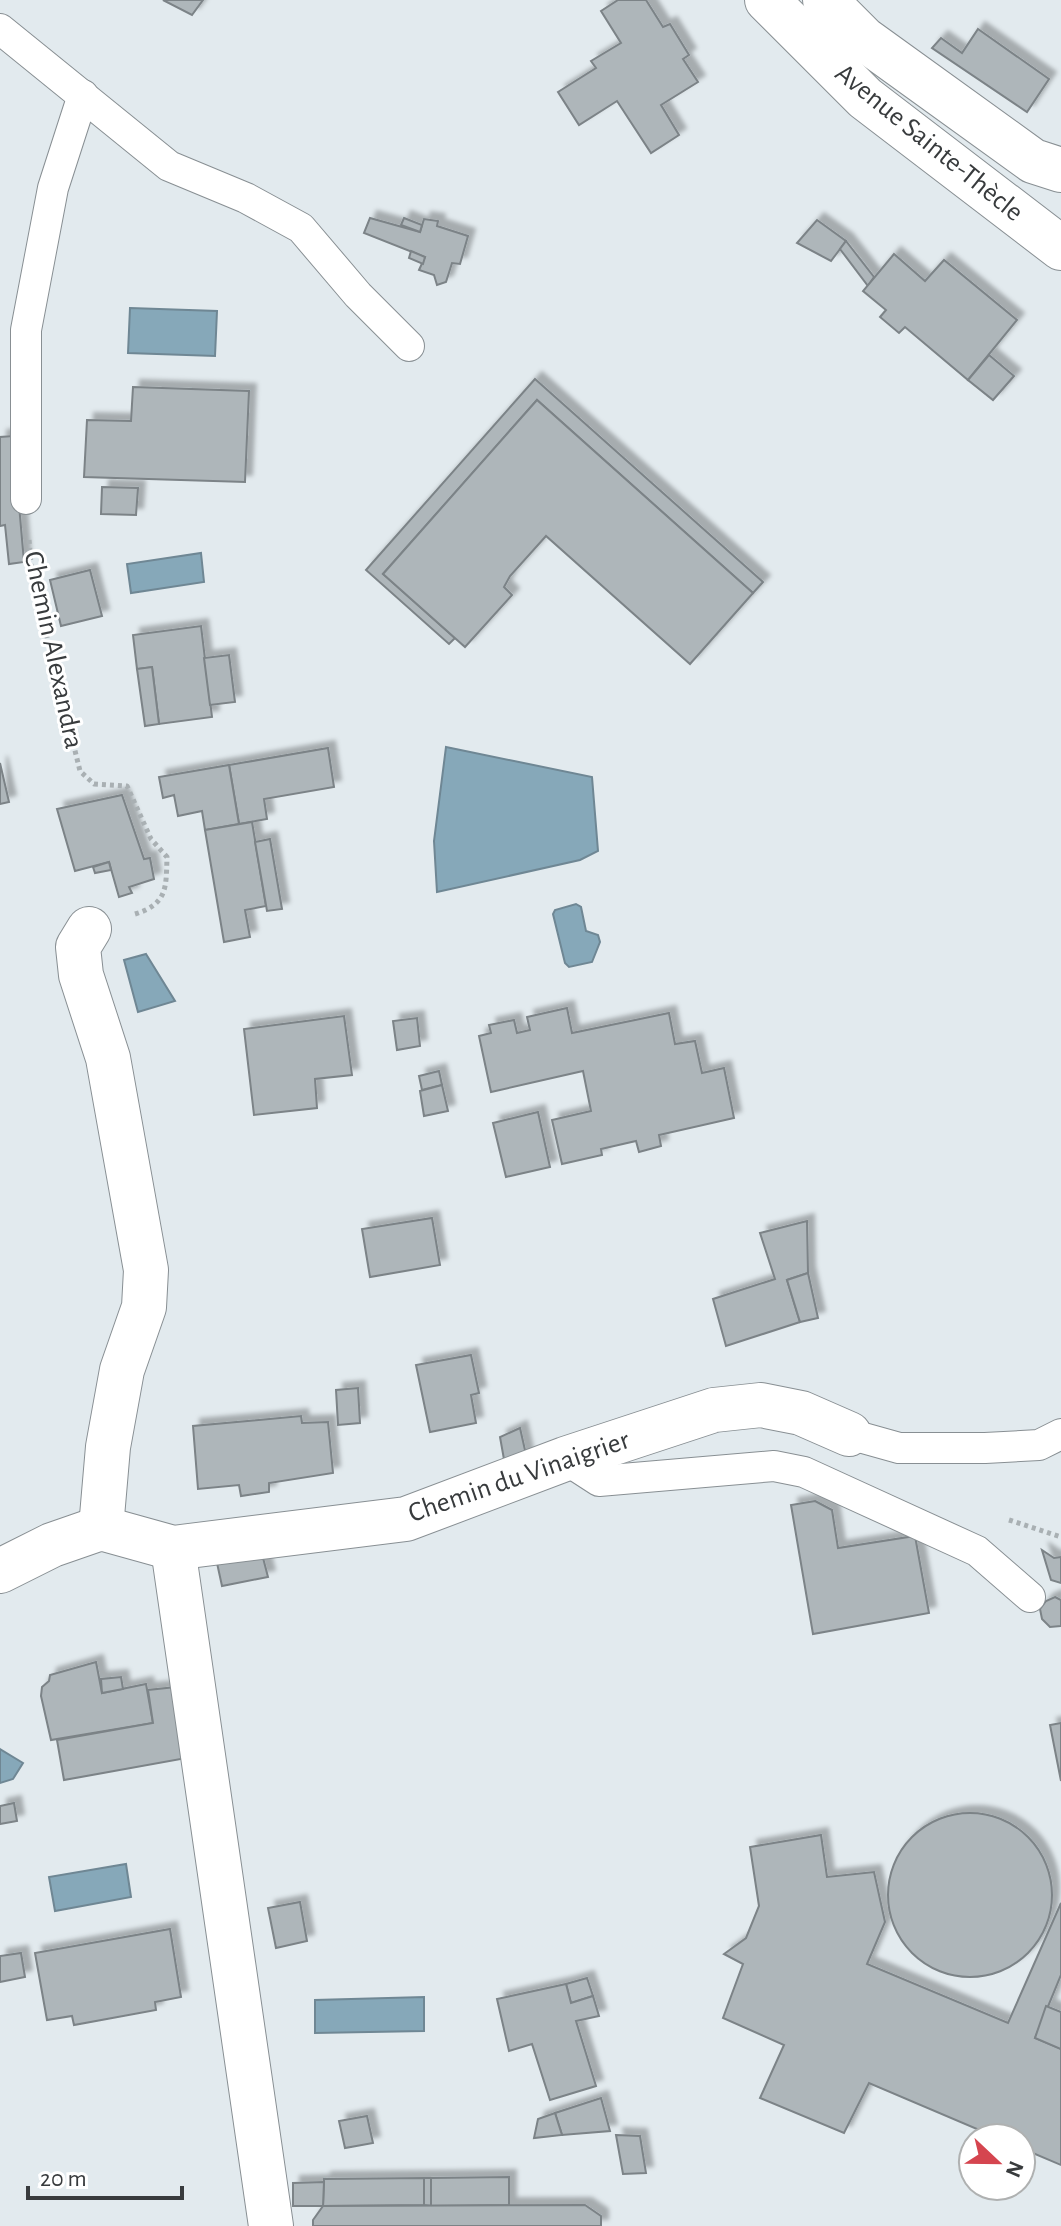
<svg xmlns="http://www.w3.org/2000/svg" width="1061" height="2226" viewBox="0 0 1061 2226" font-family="'Alegreya Sans',sans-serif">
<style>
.water{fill:#86a8b9;stroke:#6f8794;stroke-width:2}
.building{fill:#aeb6ba;stroke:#7c8387;stroke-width:2;filter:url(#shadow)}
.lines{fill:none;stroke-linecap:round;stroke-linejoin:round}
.lane-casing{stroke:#888f93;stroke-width:32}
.street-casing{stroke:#888f93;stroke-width:46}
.path{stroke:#a9b0b3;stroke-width:5;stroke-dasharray:4 4;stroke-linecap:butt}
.lane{stroke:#fff;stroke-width:30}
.street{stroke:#fff;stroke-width:44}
.labels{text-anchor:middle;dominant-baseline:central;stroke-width:6;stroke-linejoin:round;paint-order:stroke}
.street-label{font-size:28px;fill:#383b3d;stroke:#fff}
</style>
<defs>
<filter id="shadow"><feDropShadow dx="7" dy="-7" stdDeviation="2" flood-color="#0004"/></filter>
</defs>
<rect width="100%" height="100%" fill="#e2eaee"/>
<g class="water">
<path d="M 130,308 L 217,311 L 215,356 L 128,353 Z"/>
<path d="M 201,553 L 204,582 L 131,593 L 127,564 Z"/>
<path d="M 446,747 L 592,777 L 598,851 L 580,860 L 437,892 L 434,841 Z"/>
<path d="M 576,904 L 581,907 L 586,931 L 598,935 L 600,942 L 592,962 L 569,967 L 565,963 L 553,914 L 555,910 Z"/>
<path d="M 146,954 L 175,1001 L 138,1012 L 124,960 Z"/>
<path d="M 0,1749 L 23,1763 L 13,1779 L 0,1783 Z"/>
<path d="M 126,1864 L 131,1897 L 55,1911 L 49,1877 Z"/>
<path d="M 424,1997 L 424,2031 L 315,2033 L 315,2000 Z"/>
</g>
<g class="building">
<path d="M 163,0 L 203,0 L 192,15 Z"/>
<path d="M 618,0 L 646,0 L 663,27 L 670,24 L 689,55 L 683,59 L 698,82 L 661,105 L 679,135 L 651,153 L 617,101 L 579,125 L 558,92 L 596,68 L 591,61 L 621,43 L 601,11 Z"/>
<path d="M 978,29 L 1049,79 L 1027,112 L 932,48 L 941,38 L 962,53 Z"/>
<path d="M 370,218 L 420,232 L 424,219 L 438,221 L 437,226 L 468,236 L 460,264 L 452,263 L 446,282 L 437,285 L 434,275 L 419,270 L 425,257 L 364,233 Z"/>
<path d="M 404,218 L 422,225 L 420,232 L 401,225 Z"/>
<path d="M 817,220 L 846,241 L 831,261 L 797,243 Z"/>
<path d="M 846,241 L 874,277 L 868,286 L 840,249 Z"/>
<path d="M 411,251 L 425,257 L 423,264 L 409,258 Z"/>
<path d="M 894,254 L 925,281 L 944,260 L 1017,320 L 968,380 L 905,327 L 899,333 L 880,317 L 886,310 L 863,291 Z"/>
<path d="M 989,355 L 1014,376 L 993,400 L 968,380 Z"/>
<path d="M 535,379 L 763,582 L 753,593 L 537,400 L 383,574 L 455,638 L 449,644 L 366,570 Z"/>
<path d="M 133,387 L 249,391 L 245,482 L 84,477 L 87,420 L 131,421 Z"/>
<path d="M 537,400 L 753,593 L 690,664 L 546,536 L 510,576 L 504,587 L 512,595 L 465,647 L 383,574 Z"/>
<path d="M 13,436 L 24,562 L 9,564 L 5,525 L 0,526 L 0,437 Z"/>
<path d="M 102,487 L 138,488 L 136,515 L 101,514 Z"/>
<path d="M 90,570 L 102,616 L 61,626 L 50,580 Z"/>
<path d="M 201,626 L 212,717 L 159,724 L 152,667 L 137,669 L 133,635 Z"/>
<path d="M 229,655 L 235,702 L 210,705 L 204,658 Z"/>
<path d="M 152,667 L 159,724 L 145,726 L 137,669 Z"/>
<path d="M 328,748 L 334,787 L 264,799 L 267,819 L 239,824 L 229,765 Z"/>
<path d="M 0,763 L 9,802 L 0,804 Z"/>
<path d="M 229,765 L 239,824 L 205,830 L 202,811 L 178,816 L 174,795 L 163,798 L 159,777 Z"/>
<path d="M 122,795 L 144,859 L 150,858 L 154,879 L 129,887 L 132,893 L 119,897 L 109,862 L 75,871 L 57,809 Z"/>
<path d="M 252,822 L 266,906 L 245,910 L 250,937 L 224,942 L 205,830 Z"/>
<path d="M 270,839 L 282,909 L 267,911 L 255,842 Z"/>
<path d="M 109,862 L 111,870 L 95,873 L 93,867 Z"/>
<path d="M 567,1008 L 572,1033 L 669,1013 L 675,1044 L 695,1041 L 702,1073 L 724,1068 L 734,1118 L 659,1135 L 661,1146 L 639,1152 L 636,1141 L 601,1149 L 602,1155 L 562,1164 L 552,1120 L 591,1111 L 583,1071 L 491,1092 L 479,1036 L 491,1033 L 489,1025 L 514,1020 L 517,1033 L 530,1030 L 527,1017 Z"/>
<path d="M 344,1016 L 352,1075 L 315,1079 L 317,1108 L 254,1115 L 244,1029 Z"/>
<path d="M 417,1018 L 420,1046 L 397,1050 L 393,1021 Z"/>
<path d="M 439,1071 L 442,1085 L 422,1090 L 419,1076 Z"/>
<path d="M 442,1085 L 448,1111 L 424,1116 L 420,1091 Z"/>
<path d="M 538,1112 L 550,1167 L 506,1177 L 493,1123 Z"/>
<path d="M 432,1218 L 440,1265 L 370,1277 L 362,1229 Z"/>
<path d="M 807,1221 L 808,1273 L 787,1280 L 800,1322 L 726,1346 L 713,1299 L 775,1279 L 760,1233 Z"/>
<path d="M 808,1273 L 818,1318 L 800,1322 L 787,1280 Z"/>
<path d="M 471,1355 L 479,1393 L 471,1395 L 476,1423 L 430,1432 L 416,1365 Z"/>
<path d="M 358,1388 L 360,1423 L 338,1425 L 336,1390 Z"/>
<path d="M 301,1416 L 302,1423 L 328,1422 L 333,1473 L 269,1483 L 269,1492 L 241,1496 L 239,1485 L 198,1489 L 193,1426 Z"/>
<path d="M 520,1428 L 527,1459 L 505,1465 L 500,1437 Z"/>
<path d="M 815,1501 L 832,1510 L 838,1548 L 915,1536 L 929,1613 L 813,1634 L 791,1505 Z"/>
<path d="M 1042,1550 L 1054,1558 L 1061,1557 L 1061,1583 L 1051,1580 Z"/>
<path d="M 262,1554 L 268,1577 L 222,1586 L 217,1563 Z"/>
<path d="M 1055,1597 L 1061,1600 L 1061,1626 L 1050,1627 L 1042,1619 L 1040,1609 L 1046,1601 Z"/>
<path d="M 96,1662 L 102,1693 L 146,1684 L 153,1723 L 51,1740 L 41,1696 L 42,1687 L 49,1681 L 50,1675 Z"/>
<path d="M 121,1677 L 123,1689 L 102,1693 L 101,1679 Z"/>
<path d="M 185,1686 L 192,1757 L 64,1780 L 57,1740 L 153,1723 L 148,1690 Z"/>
<path d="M 1061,1723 L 1061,1781 L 1050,1725 Z"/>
<path d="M 14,1803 L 17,1821 L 0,1824 L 0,1806 Z"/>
<circle cx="970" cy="1895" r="82"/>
<path d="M 821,1835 L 827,1877 L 874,1872 L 885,1922 L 867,1964 L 1008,2023 L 1061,1903 L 1061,1975 L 1035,2038 L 1061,2049 L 1061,2165 L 1021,2148 L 1021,2138 L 998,2138 L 869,2083 L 844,2133 L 760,2098 L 784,2045 L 723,2018 L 743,1964 L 724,1954 L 746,1938 L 759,1906 L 750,1847 Z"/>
<path d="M 300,1902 L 307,1941 L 276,1948 L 268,1908 Z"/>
<path d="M 170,1929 L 181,1997 L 155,2002 L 156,2010 L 74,2025 L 72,2016 L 47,2020 L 35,1953 Z"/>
<path d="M 21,1953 L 25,1977 L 0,1982 L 0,1956 Z"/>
<path d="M 587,1978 L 593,1996 L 571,2003 L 566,1984 Z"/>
<path d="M 566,1984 L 571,2003 L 593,1996 L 599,2016 L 576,2021 L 596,2086 L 550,2100 L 532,2044 L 509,2051 L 497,1999 Z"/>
<path d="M 1046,2006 L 1061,2012 L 1061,2049 L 1035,2038 Z"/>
<path d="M 601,2098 L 610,2131 L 562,2135 L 555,2113 Z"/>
<path d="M 555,2113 L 562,2135 L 534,2138 L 538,2119 Z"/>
<path d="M 367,2116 L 373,2143 L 345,2148 L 339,2121 Z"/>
<path d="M 616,2135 L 640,2136 L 646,2173 L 623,2174 Z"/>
<path d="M 509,2177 L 509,2205 L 431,2206 L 431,2178 Z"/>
<path d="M 424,2178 L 431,2178 L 431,2206 L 424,2205 Z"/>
<path d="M 424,2178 L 424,2205 L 323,2206 L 324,2179 Z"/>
<path d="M 324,2182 L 323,2206 L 293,2206 L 293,2183 Z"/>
<path d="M 585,2205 L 601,2216 L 601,2226 L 313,2226 L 313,2220 L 323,2206 Z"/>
</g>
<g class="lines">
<g class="lane-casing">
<g id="lane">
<path d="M 0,29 L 169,166 L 246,198 L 301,228 L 358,295 L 409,346"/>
<path d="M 26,499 L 26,330 L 53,188 L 83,95"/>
<path d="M 849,1434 L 899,1448 L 985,1448 L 1039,1445 L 1061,1434"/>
<path d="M 565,1459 L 599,1481 L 774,1466 L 804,1472 L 977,1551 L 1030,1597"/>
</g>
</g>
<g class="street-casing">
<g id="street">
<path d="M 767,0 L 865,98 L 1061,248"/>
<path d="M 825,0 L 864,39 L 1033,161 L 1061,170"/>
<path d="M 89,929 L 78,947 L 81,975 L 108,1058 L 146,1270 L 144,1307 L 122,1370 L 108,1447 L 101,1528"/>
<path d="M 173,1548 L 271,2226"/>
<path d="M 0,1571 L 52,1545 L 101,1528 L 173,1548 L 406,1519 L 565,1459 L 714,1410 L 761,1405 L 801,1413 L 849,1434"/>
</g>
</g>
<g class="path">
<path d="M 29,540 L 32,576 L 80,771 L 94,784 L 127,786 L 151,839 L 167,857 C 166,887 168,904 135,914"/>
<path d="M 1009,1520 L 1061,1537"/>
</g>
<use href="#lane" class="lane"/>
<use href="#street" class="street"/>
</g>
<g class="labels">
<g class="street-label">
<text transform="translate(929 143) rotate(39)">Avenue Sainte-Thècle</text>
<text transform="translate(53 650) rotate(78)">Chemin Alexandra</text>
<text transform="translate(519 1477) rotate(-19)">Chemin du Vinaigrier</text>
</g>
</g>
<g transform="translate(997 2162) rotate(112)"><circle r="38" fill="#ffffff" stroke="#afb1b1" stroke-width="2"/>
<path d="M0-6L14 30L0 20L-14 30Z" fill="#d5454f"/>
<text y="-12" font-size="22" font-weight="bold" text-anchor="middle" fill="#383b3d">N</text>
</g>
<path d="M28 2186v12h154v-12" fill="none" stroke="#383b3d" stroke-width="4"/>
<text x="40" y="2186" font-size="24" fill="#383b3d" stroke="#ffffff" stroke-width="6" paint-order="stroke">20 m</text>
</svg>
